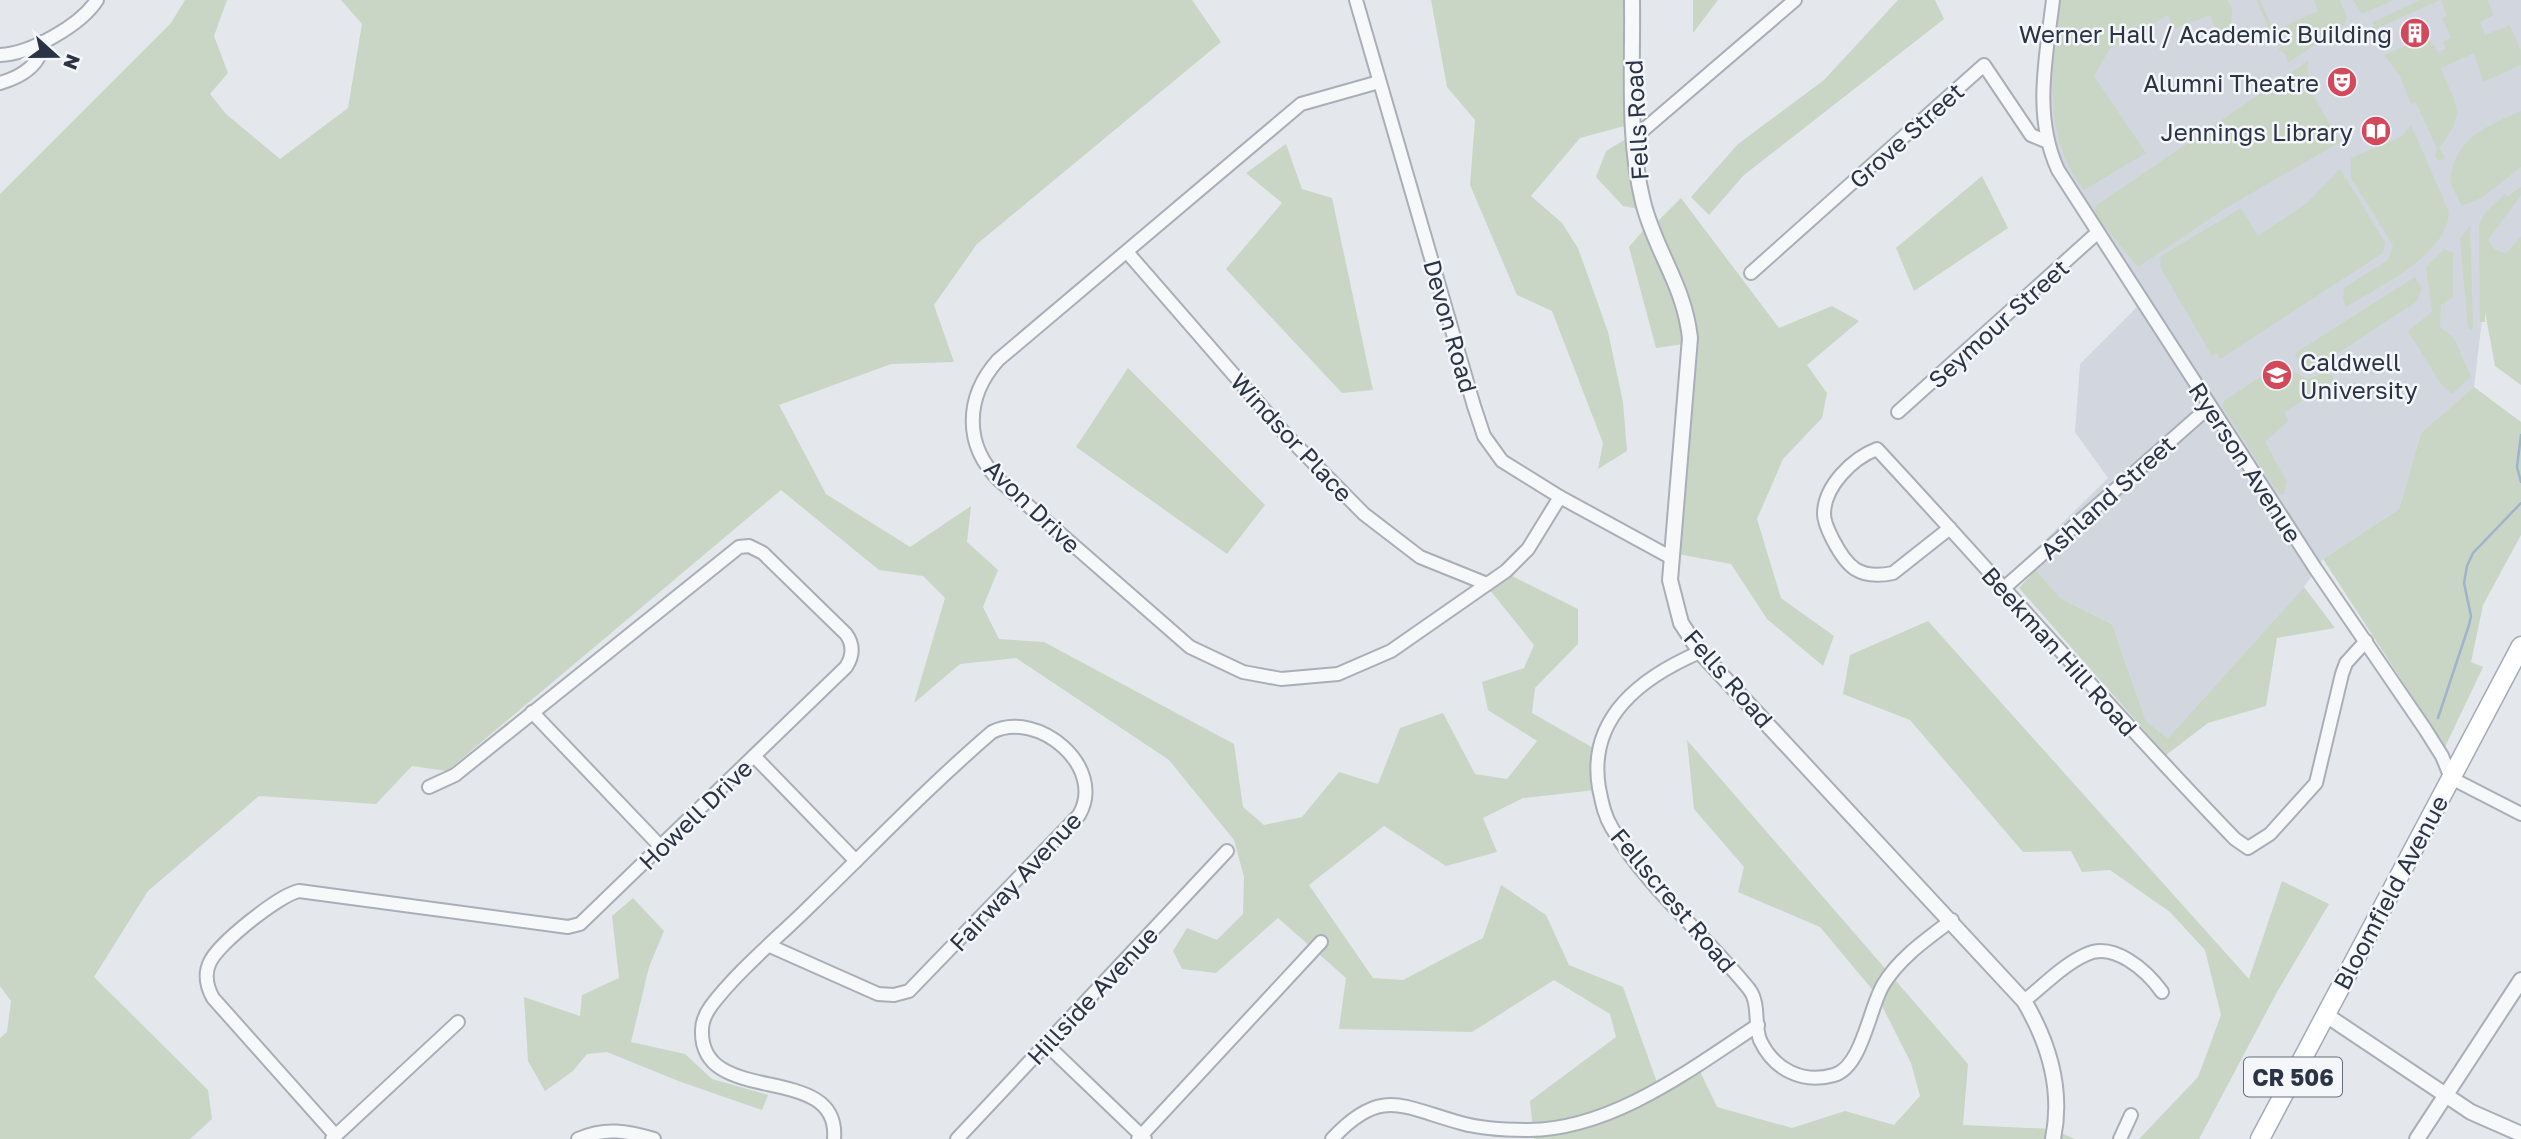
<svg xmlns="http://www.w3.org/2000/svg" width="2521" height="1139" viewBox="0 0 2521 1139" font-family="'Golos Text',sans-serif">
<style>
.built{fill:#d2d6de}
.green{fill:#c9d6c5}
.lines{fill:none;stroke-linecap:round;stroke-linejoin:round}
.stream{stroke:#9fb4cc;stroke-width:2.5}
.minor-casing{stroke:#a9aeb7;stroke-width:16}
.tertiary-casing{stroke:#a9aeb7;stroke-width:18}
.primary-casing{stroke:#a3abb8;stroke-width:21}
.minor{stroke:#f7f8fa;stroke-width:12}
.tertiary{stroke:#f7f8fa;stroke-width:14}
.primary{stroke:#fff;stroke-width:18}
.labels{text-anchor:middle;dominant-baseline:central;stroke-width:5;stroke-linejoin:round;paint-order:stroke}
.shield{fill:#f4f6f9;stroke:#676e7b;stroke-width:2}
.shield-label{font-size:23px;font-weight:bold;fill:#2b3445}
.poi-label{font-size:24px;fill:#2b3445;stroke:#f4f6f9;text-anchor:end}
.street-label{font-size:24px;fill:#2b3445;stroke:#f4f6f9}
</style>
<rect width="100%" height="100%" fill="#e4e7ec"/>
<path class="built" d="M 2056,0 L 2521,0 L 2521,261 L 2484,302 L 2474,387 L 2421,433 L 2399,509 L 2323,559 L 2304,587 L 2168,738 L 2146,721 L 2112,624 L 2060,598 L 2026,559 L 2108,478 L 2075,432 L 2080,364 L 2146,298 L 2055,153 L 2046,99 Z"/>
<g class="green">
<path d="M 185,0 L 227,0 L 214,36 L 228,73 L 210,94 L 226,114 L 280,159 L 348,108 L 362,24 L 341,0 L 1192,0 L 1221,42 L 977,244 L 934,305 L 954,362 L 891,364 L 779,405 L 826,494 L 910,547 L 971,506 L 967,542 L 998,570 L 983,607 L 999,639 L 1044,642 L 1234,744 L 1243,807 L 1264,825 L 1302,817 L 1339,772 L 1378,784 L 1400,728 L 1443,713 L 1475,774 L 1507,779 L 1537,741 L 1488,710 L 1482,682 L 1524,668 L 1534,645 L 1485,584 L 1502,571 L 1578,609 L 1578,644 L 1535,688 L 1532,713 L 1595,749 L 1595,790 L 1523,798 L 1483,818 L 1497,852 L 1446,866 L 1384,826 L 1309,885 L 1373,978 L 1403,980 L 1483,938 L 1501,885 L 1546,915 L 1569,965 L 1623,987 L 1659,1088 L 1697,1065 L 1717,1107 L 1792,1128 L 1845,1111 L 1894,1125 L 1920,1096 L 1911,1063 L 1876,994 L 1820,927 L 1738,892 L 1744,867 L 1694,809 L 1687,740 L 1968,1064 L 1963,1125 L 2052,1129 L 2075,1139 L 1534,1139 L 1530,1101 L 1616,1037 L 1610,1014 L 1554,980 L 1472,1032 L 1339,1029 L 1346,978 L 1278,918 L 1216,973 L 1182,969 L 1173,951 L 1187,928 L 1217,940 L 1243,914 L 1244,877 L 1234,840 L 1169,760 L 1016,658 L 960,664 L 914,703 L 945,598 L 923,576 L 879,570 L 781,490 L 447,771 L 412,766 L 376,804 L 259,796 L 148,891 L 94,977 L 208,1090 L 212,1119 L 190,1139 L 0,1139 L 0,1038 L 7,1032 L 11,1001 L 0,986 L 0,194 L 171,23 Z"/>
<path d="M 1431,0 L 1630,0 L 1632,124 L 1580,138 L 1531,196 L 1562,223 L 1578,248 L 1608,332 L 1623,402 L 1627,451 L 1598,469 L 1603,443 L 1552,311 L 1517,295 L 1470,185 L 1475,120 L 1447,87 Z"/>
<path d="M 1693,0 L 1718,0 L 1693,33 Z"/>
<path d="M 1898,0 L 1935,0 L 1944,19 L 1744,175 L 1709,215 L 1691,197 L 1738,144 L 1824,80 Z"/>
<path d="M 2058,0 L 2228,0 L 2232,9 L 2231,34 L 2223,37 L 2221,32 L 2217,33 L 2210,15 L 2174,29 L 2168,15 L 2110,48 L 2094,76 L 2146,153 L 2084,190 C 2040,134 2054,67 2058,0 Z"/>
<path d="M 2256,0 L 2260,0 L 2274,31 L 2318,11 L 2314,0 L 2340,0 L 2347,18 L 2344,25 L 2288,63 L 2286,55 L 2279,50 L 2281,40 L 2275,41 Z"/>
<path d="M 2353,0 L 2394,0 L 2362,14 Z"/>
<path d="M 2420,0 L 2440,0 L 2373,30 L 2373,22 Z"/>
<path d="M 2441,0 L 2487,0 L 2494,15 L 2480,22 L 2485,35 L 2510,25 L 2521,51 L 2521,65 L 2483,82 L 2474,53 L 2441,68 C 2456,109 2469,109 2439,148 L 2445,158 L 2440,161 L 2435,157 L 2437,148 L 2416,103 L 2411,104 L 2400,76 L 2384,55 L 2427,36 L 2438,52 L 2446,49 L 2443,42 L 2451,38 L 2442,18 L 2447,16 Z"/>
<path d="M 2308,61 L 2307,85 L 2340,142 L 2226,208 L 2138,267 L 2093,213 L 2097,205 Z"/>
<path d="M 2521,111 L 2521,167 L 2483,197 L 2462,206 L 2450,183 C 2454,138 2485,127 2521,111 Z"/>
<path d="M 2411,125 L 2449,212 C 2447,256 2379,286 2346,307 L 2343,298 L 2344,288 L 2388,260 L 2393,245 L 2351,178 L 2351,158 L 2402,136 Z"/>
<path d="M 1629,137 L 1639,209 L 1623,206 L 1596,177 L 1606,151 Z"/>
<path d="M 1286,144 L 1302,189 L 1332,198 L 1373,390 L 1342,393 L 1226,269 L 1282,203 L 1246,173 Z"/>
<path d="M 2340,169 L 2385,242 L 2383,253 L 2220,359 L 2217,353 L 2212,356 L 2160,267 L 2161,256 L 2241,208 L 2258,236 L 2307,203 Z"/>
<path d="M 1982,176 L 2008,228 L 1914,291 L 1896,248 Z"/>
<path d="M 2521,187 L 2521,195 L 2488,240 L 2494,249 L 2506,254 L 2521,236 L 2521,385 L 2495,366 L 2485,312 L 2485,322 L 2480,322 L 2479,227 C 2482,212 2495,204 2505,194 L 2508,196 Z"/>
<path d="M 1681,198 L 1779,328 L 1832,306 L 1859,321 L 1807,365 L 1827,393 L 1822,418 L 1783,459 L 1757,519 L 1781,598 L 1834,636 L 1823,666 L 1767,619 L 1731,564 L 1678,554 L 1696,364 L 1691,307 L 1655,224 Z"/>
<path d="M 1647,226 L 1681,310 L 1684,344 L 1656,348 L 1629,247 Z"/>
<path d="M 2470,226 L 2473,328 L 2471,330 L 2468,327 L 2460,239 Z"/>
<path d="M 2444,249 L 2453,253 L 2453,297 L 2441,305 L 2440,327 L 2454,338 L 2471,377 L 2452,394 L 2441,384 L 2408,331 L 2432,312 L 2426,267 Z"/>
<path d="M 2415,277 L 2422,288 L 2416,302 L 2317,367 L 2307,368 L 2295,356 L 2297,352 Z"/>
<path d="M 2279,365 L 2308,379 L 2329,371 L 2334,380 L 2285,412 L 2288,421 L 2265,442 L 2287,482 L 2283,495 L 2278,493 L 2222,406 L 2225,400 Z"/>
<path d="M 1128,368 L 1265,505 L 1227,554 L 1076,447 Z"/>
<path d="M 2474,387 L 2521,422 L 2521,535 L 2483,605 L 2471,662 L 2483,667 L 2445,747 L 2323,559 L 2399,509 L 2421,433 Z"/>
<path d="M 2036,570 L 2060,598 L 2112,624 L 2146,721 L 2168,738 L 2304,587 L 2335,628 L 2277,638 L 2266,706 L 2208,723 L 2166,755 L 2019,588 Z"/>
<path d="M 1928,621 L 2249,979 L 2282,881 L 2329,904 L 2277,992 L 2199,1139 L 2139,1139 L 2198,1077 L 2221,1015 L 2205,950 L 2170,912 L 2110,870 L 2082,872 L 2071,851 L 2023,852 L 1910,720 L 1843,694 L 1850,655 Z"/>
<path d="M 633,898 L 664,931 L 649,967 L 631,1042 L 685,1054 L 712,1079 L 768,1095 L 762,1110 L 681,1082 L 607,1052 L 587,1054 L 573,1071 L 545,1091 L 528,1061 L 524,997 L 580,1016 L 582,995 L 619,978 L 612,916 Z"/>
</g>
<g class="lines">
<g class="stream">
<path d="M 2521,435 L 2517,467 L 2521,482"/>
<path d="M 2438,718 L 2469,625 L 2471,616 L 2464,583 L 2467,566 L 2473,553 L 2521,503"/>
</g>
<g class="minor-casing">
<g id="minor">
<path d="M 1356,0 L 1474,406 L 1484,436 L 1502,461 L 1560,497 L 1670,557"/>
<path d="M 2053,0 C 2046,58 2033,116 2058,170 L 2315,568 L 2425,729 L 2442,756 L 2451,778 L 2521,814"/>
<path d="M 0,55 C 30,54 81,25 97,0"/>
<path d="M 1379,82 L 1301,104 L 998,360 C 965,397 963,445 1000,481 L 1190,647 L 1243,672 L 1281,679 L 1338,674 L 1391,651 L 1506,571 L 1528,549 L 1560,497"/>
<path d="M 0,83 C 21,77 41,65 43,42"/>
<path d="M 1634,138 L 1795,0"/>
<path d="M 1127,252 L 1287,436 L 1364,514 L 1420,557 L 1487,584"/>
<path d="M 1751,273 L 1984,65 L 2031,135 L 2048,142"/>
<path d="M 1898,412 L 2097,233"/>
<path d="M 1950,528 L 1893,573 C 1859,580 1847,567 1833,540 C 1829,532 1824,523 1824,514 C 1824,486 1853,458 1877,449 C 1997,578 2112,712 2235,839 L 2248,848 L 2270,834 L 2316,783 L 2342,674 L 2346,663 L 2366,641"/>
<path d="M 2004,588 L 2210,406"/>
<path d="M 1700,652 C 1642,677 1587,717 1599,788 C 1602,802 1604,815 1612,828 C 1645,885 1707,937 1749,989 C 1760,1003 1754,1025 1760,1040 C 1774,1070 1803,1084 1834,1075 C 1862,1067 1869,1009 1883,985 C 1899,958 1927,939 1952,920"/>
<path d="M 532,712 L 661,847"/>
<path d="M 754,756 L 856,861"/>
<path d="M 770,946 L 878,994 L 894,995 L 909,991 L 1079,815 C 1107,767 1038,709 992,732 C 929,786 871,847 812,904 C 780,936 738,970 711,1006 C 706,1013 702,1021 702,1030 C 699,1109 841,1060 834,1139"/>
<path d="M 2024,1001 C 2043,986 2063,965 2085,955 C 2113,940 2147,971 2162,992"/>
<path d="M 1046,1044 L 1145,1139"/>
<path d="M 336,1136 L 213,998 C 207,987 204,974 210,962 C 219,943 279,895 299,891 L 568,927 L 580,924 L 846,667 C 853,656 854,645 846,634 L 763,553 L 749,546 L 739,547 L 455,775 L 429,787"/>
<path d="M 332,1139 L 458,1022"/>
<path d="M 578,1139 C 605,1127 627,1131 654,1139"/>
<path d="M 957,1139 L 1227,851"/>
<path d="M 1138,1139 L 1321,942"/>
<path d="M 1332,1139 C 1381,1086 1402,1107 1461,1123 C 1482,1129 1507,1130 1529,1130 C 1613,1129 1691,1069 1758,1025"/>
<path d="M 2120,1139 L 2131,1115"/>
</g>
</g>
<g class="tertiary-casing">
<g id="tertiary">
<path d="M 1632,0 C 1633,67 1627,137 1643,202 C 1655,251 1684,284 1690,338 L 1670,580 L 1681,623 L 1700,652 L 2024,1001 C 2049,1043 2063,1090 2053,1139"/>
<path d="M 2326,1015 L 2471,1112 L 2521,1134"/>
<path d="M 2417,1139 L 2521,980"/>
</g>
</g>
<g class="primary-casing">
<path id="primary" d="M 2260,1139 L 2521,646"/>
</g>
<use href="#minor" class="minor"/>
<use href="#tertiary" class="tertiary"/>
<use href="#primary" class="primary"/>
</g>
<defs>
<g id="building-disc" transform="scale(1.575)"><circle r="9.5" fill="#d1495b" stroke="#f4f6f9"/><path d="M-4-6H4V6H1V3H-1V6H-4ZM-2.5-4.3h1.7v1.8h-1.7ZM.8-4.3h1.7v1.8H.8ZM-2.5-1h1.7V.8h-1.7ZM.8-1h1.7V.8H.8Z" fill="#fff"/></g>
<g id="theatre-disc" transform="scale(1.575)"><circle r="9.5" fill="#d1495b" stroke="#f4f6f9"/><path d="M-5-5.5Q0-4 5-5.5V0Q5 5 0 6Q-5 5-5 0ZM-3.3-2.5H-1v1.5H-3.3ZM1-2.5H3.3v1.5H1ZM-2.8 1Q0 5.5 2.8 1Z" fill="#fff"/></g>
<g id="library-disc" transform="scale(1.575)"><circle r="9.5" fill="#d1495b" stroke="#f4f6f9"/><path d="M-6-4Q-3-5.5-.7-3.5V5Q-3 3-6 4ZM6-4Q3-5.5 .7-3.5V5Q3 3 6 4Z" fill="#fff"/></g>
<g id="university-disc" transform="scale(1.575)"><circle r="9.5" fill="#d1495b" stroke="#f4f6f9"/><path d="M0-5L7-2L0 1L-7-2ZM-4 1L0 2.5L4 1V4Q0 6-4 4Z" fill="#fff"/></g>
</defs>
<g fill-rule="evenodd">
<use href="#building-disc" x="2415" y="33"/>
<use href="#theatre-disc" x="2342" y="82"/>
<use href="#library-disc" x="2376" y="131"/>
<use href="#university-disc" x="2277" y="375"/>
</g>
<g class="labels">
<rect class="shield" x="2244" y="1057.5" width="98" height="39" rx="5"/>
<g class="shield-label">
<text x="2293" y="1077">CR 506</text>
</g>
<g class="poi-label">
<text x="2392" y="33">Werner Hall / Academic Building</text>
<text x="2319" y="82">Alumni Theatre</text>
<text x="2353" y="131">Jennings Library</text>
<text x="2300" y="361" text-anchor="start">Caldwell<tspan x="2300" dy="28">University</tspan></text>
</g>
<g class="street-label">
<text transform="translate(1636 120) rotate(-93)">Fells Road</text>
<text transform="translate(1906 135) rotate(-42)">Grove Street</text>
<text transform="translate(1998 323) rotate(-42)">Seymour Street</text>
<text transform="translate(1451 326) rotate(74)">Devon Road</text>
<text transform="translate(1292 437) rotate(47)">Windsor Place</text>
<text transform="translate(2246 462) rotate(57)">Ryerson Avenue</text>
<text transform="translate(2107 497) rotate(-42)">Ashland Street</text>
<text transform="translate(1033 506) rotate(44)">Avon Drive</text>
<text transform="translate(2060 651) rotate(48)">Beekman Hill Road</text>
<text transform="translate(1729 678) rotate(49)">Fells Road</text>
<text transform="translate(695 814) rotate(-44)">Howell Drive</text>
<text transform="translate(1015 881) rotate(-47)">Fairway Avenue</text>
<text transform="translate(2390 892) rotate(-62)">Bloomfield Avenue</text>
<text transform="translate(1674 900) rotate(50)">Fellscrest Road</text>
<text transform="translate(1092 995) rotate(-47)">Hillside Avenue</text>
</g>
</g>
<g transform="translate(56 56) rotate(111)" stroke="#f4f6f9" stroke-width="5" paint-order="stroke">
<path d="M0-5L12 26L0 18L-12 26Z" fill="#2b3445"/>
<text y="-10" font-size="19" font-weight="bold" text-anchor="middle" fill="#2b3445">N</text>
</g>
</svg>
